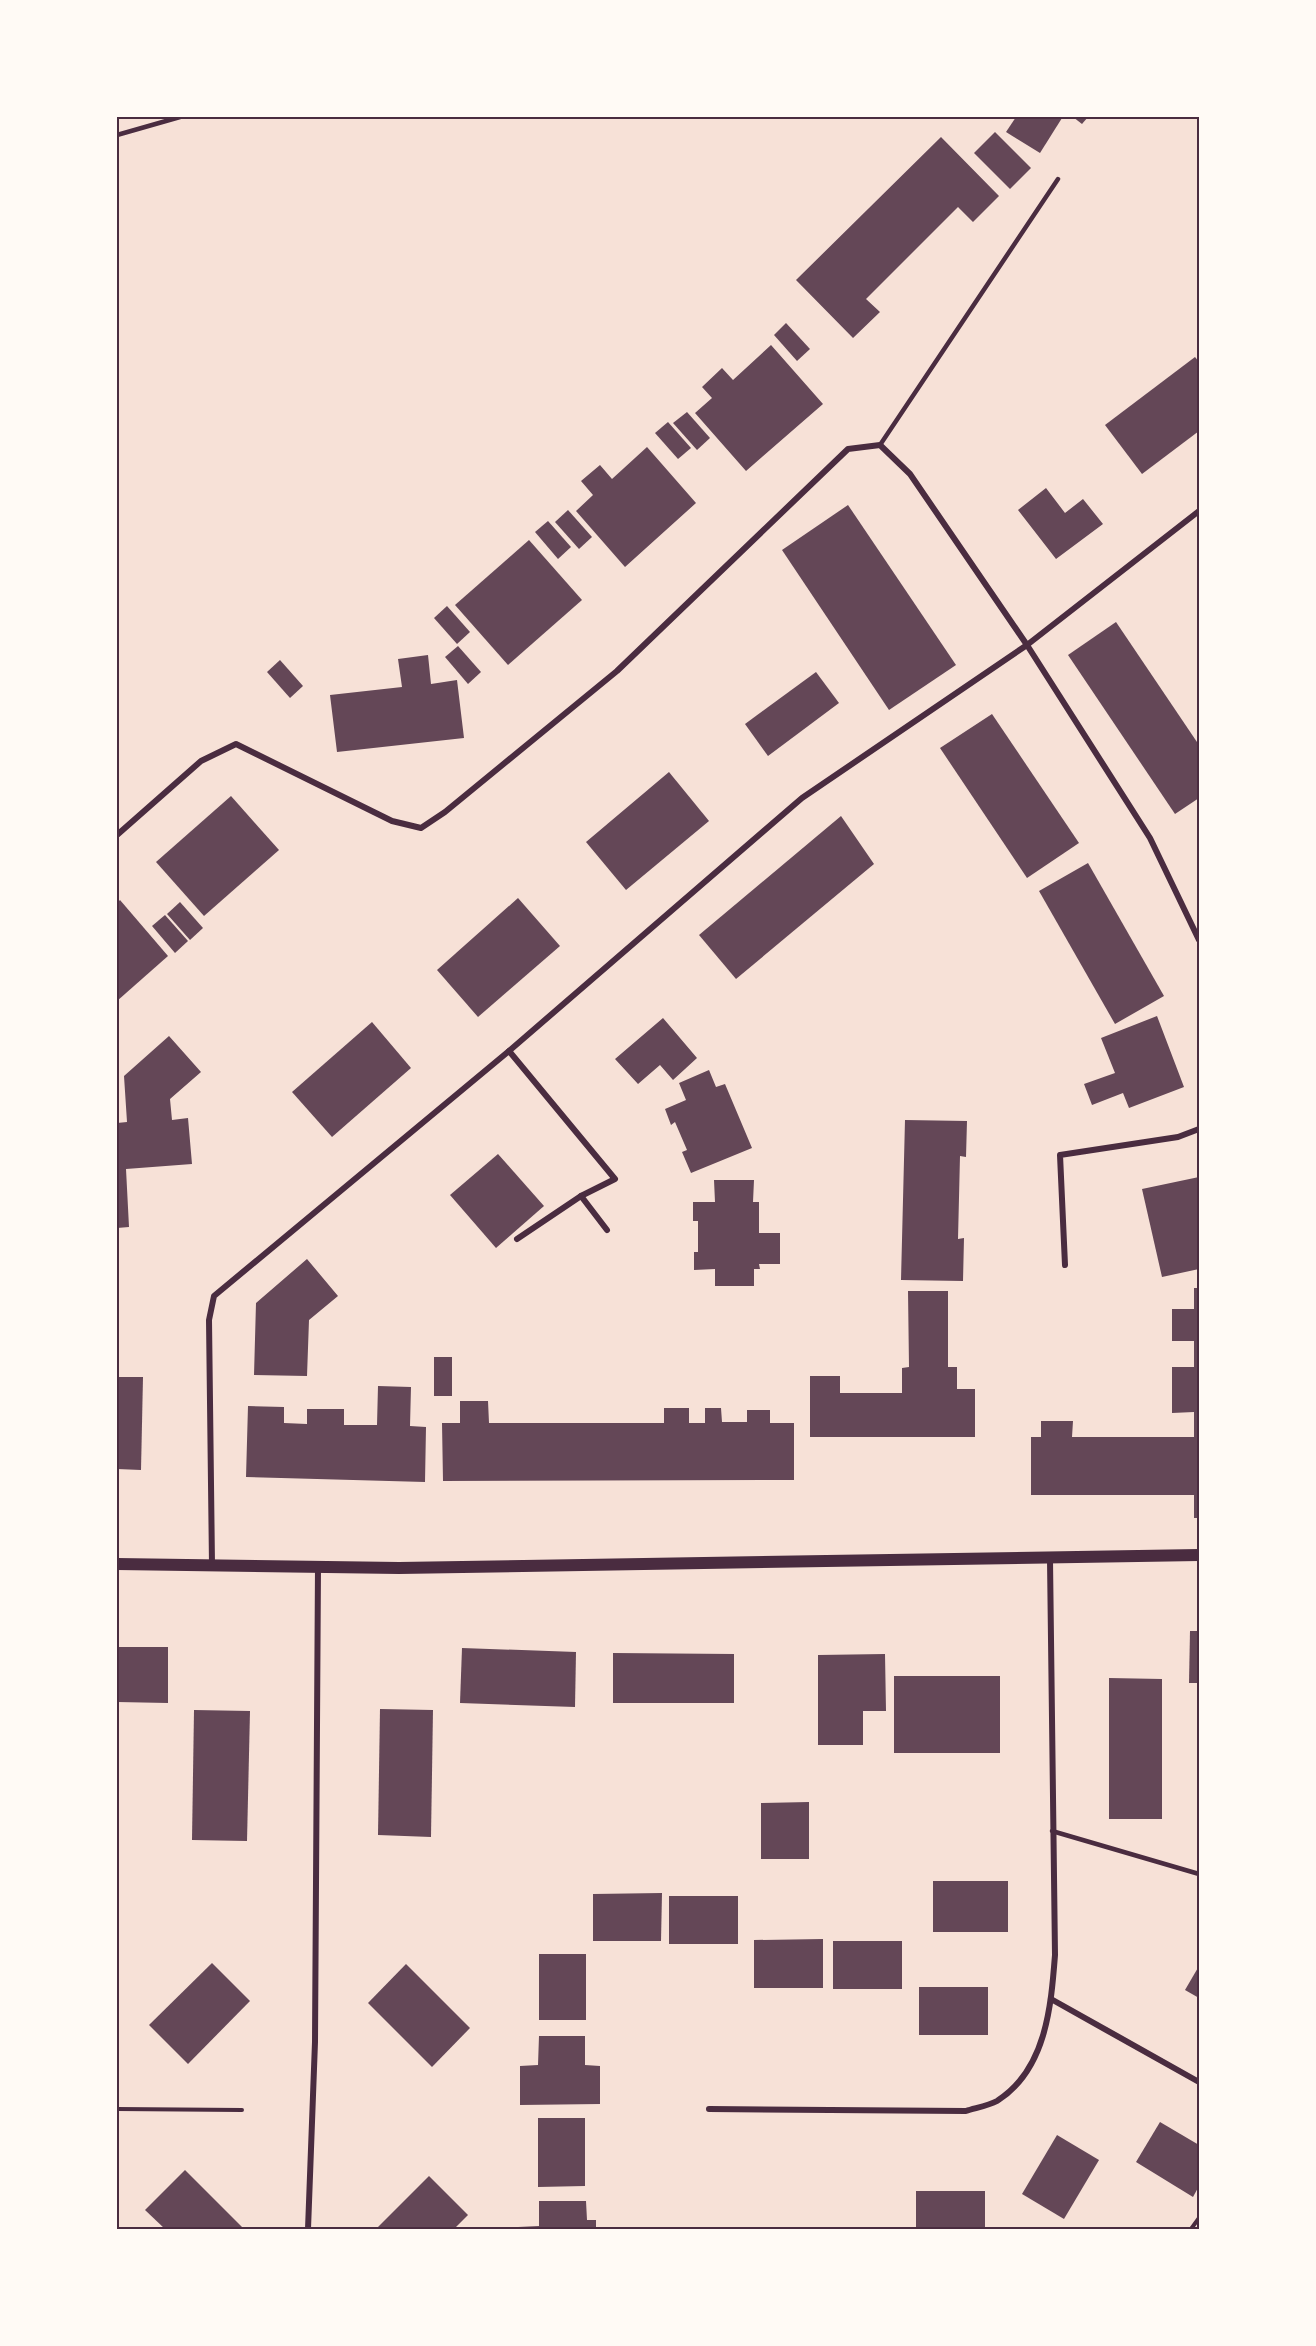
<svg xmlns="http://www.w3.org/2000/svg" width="1316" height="2346" viewBox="0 0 1316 2346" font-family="'IBM Plex Sans',sans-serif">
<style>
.building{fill:#644757}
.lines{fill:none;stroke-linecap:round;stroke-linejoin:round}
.path{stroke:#4a2c40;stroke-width:4}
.service{stroke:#4a2c40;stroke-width:4.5}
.minor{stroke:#4a2c40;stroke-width:6}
.secondary{stroke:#4a2c40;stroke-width:12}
.neatline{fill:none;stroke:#4a2c40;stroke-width:2}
</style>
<rect width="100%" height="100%" fill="#f7e1d7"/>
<g class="building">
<path d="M 1016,117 L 1061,117 L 1062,118 L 1040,153 L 1006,132 Z"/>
<path d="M 1073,117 L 1088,117 L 1082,124 Z"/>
<path d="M 995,132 L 1031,168 L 1010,189 L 974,153 Z"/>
<path d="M 941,137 L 999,196 L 973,222 L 958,207 L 866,299 L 880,312 L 853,338 L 796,280 Z"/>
<path d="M 786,323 L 810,349 L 797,361 L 774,335 Z"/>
<path d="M 771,345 L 823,404 L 746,471 L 695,413 L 712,398 L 702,387 L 722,368 L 733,380 Z"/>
<path d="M 1195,357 L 1199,362 L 1199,431 L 1142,474 L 1105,425 Z"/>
<path d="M 687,412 L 710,438 L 697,450 L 673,423 Z"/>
<path d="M 668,422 L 691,448 L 678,459 L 655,433 Z"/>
<path d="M 647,447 L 696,503 L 625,567 L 576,511 L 593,495 L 581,481 L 600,465 L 612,479 Z"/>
<path d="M 1046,488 L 1065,513 L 1083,499 L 1103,524 L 1056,559 L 1018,510 Z"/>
<path d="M 848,505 L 956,665 L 889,710 L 782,550 Z"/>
<path d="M 568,510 L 592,537 L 579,549 L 555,522 Z"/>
<path d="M 548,521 L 571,547 L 558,559 L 535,532 Z"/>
<path d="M 529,540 L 582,600 L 508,665 L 455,605 Z"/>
<path d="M 447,606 L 470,632 L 457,644 L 434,618 Z"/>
<path d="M 1116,622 L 1199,745 L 1199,798 L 1175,814 L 1068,655 Z"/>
<path d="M 458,646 L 481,672 L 468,684 L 445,657 Z"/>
<path d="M 428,655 L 431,684 L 457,680 L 464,738 L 337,752 L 330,695 L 402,687 L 398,659 Z"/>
<path d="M 280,660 L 303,686 L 290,698 L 267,672 Z"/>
<path d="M 816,672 L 839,703 L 768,756 L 745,724 Z"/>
<path d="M 992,714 L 1079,843 L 1027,878 L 940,748 Z"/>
<path d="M 669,772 L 709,821 L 626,890 L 586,842 Z"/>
<path d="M 231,796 L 279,850 L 204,916 L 156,862 Z"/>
<path d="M 841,816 L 874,864 L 736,979 L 699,935 Z"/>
<path d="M 1088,863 L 1164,996 L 1115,1024 L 1039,891 Z"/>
<path d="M 518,898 L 560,946 L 478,1017 L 437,970 Z"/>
<path d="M 120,900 L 168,956 L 117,1001 L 117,903 Z"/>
<path d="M 180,902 L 203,928 L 190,940 L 167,914 Z"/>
<path d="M 165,915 L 188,941 L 175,953 L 152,926 Z"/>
<path d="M 1157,1016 L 1184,1087 L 1129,1108 L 1123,1093 L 1092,1105 L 1084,1084 L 1115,1073 L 1101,1038 Z"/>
<path d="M 663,1018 L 697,1058 L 673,1080 L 660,1065 L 638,1084 L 615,1059 Z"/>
<path d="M 372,1022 L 411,1068 L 332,1137 L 292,1092 Z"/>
<path d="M 169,1036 L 201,1072 L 170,1099 L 172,1120 L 188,1118 L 192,1164 L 126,1169 L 129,1227 L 117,1228 L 117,1123 L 127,1122 L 124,1076 Z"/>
<path d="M 709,1070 L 716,1087 L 725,1084 L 752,1148 L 691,1173 L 682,1152 L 687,1150 L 675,1122 L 671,1125 L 665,1109 L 686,1100 L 679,1083 Z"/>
<path d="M 905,1120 L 967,1121 L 966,1157 L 960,1156 L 958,1239 L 964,1238 L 963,1281 L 901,1280 Z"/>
<path d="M 498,1154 L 544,1206 L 496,1248 L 450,1195 Z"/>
<path d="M 1199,1177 L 1199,1269 L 1162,1277 L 1142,1189 Z"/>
<path d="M 714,1180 L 754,1180 L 753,1202 L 759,1202 L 759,1233 L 780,1233 L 780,1264 L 759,1264 L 760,1269 L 754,1269 L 754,1286 L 715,1286 L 715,1269 L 694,1270 L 694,1252 L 698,1252 L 698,1221 L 693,1221 L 693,1202 L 715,1202 Z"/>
<path d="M 307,1259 L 338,1296 L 309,1320 L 307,1376 L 254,1375 L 256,1303 Z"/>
<path d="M 1194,1288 L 1199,1288 L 1199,1518 L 1194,1518 L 1194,1495 L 1031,1495 L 1031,1437 L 1041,1437 L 1041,1421 L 1073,1421 L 1072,1437 L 1194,1437 L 1194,1412 L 1172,1413 L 1172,1367 L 1194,1367 L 1194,1341 L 1172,1341 L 1172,1309 L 1194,1309 Z"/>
<path d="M 908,1291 L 948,1291 L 948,1367 L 957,1367 L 957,1389 L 975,1389 L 975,1437 L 810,1437 L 810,1376 L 840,1376 L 840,1393 L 902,1393 L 902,1368 L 909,1367 Z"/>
<rect x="434" y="1357" width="18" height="39"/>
<path d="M 117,1377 L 143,1377 L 141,1470 L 117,1469 Z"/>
<path d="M 378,1386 L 411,1387 L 410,1426 L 426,1427 L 425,1482 L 246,1477 L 248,1406 L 284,1407 L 284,1423 L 307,1424 L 307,1409 L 344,1409 L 344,1425 L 377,1425 Z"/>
<path d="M 460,1401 L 488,1401 L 489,1423 L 664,1423 L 664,1408 L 689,1408 L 689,1423 L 705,1423 L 705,1408 L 721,1408 L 722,1422 L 747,1422 L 747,1410 L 770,1410 L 770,1423 L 794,1423 L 794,1480 L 443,1481 L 442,1423 L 460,1423 Z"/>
<path d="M 1190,1631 L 1199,1631 L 1199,1683 L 1189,1683 Z"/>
<path d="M 117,1647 L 168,1647 L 168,1703 L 117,1702 Z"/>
<path d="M 462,1648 L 576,1652 L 575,1707 L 460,1703 Z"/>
<path d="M 613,1653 L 734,1654 L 734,1703 L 613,1703 Z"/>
<path d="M 885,1654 L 886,1711 L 863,1711 L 863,1745 L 818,1745 L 818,1655 Z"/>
<rect x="894" y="1676" width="106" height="77"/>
<path d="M 1109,1678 L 1162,1679 L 1162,1819 L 1109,1819 Z"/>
<path d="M 380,1709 L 433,1710 L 431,1837 L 378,1835 Z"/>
<path d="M 194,1710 L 250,1711 L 247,1841 L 192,1840 Z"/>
<path d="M 809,1802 L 809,1859 L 761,1859 L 761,1803 Z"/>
<rect x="933" y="1881" width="75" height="51"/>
<path d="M 662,1893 L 661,1941 L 593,1941 L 593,1894 Z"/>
<rect x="669" y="1896" width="69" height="48"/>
<path d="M 823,1939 L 823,1988 L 754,1988 L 754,1940 Z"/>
<rect x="833" y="1941" width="69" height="48"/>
<rect x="539" y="1954" width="47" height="66"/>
<path d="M 212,1963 L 250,2001 L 188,2064 L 149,2025 Z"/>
<path d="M 406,1964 L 470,2028 L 432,2067 L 368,2003 Z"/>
<path d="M 1199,1966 L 1199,1998 L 1185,1990 Z"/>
<rect x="919" y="1987" width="69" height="48"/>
<path d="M 539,2036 L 585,2036 L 585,2065 L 600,2066 L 600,2104 L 520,2105 L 520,2066 L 538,2065 Z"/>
<path d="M 538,2118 L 585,2118 L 585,2186 L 538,2187 Z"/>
<path d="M 1160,2122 L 1199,2145 L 1199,2186 L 1193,2197 L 1136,2162 Z"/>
<path d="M 1057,2135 L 1099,2160 L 1064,2219 L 1022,2194 Z"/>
<path d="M 185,2170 L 244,2229 L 165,2229 L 145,2210 Z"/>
<path d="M 429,2176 L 468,2215 L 454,2229 L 376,2229 Z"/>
<rect x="916" y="2191" width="69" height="38"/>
<path d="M 539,2201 L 586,2201 L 587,2220 L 596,2220 L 596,2229 L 518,2229 L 518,2227 L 539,2226 Z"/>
</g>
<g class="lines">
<g class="path">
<path d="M 117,2109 L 242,2110"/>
<path d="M 1191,2229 L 1199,2218"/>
</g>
<g class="service">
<path d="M 117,135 L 180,117"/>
<path d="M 880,445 L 1058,179"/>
<path d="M 1052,1831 L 1199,1874"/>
</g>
<g class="minor">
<path d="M 117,835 L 201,761 L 236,744 L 392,821 L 421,828 L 445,812 L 617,671 L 848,449 L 880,445 L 910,474 L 1027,645 L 1150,838 L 1199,940"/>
<path d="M 509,1051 L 615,1179 L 581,1196 L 517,1239"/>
<path d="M 581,1196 L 607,1230"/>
<path d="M 1065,1265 L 1060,1155 L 1178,1137 L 1199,1129"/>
<path d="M 212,1565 L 209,1320 L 214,1296 L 509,1051 L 802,798 L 1027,645 L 1199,511"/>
<path d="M 1051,1999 L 1199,2082"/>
<path d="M 709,2109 L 966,2111 C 975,2108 988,2106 997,2101 C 1046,2070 1051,2007 1055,1955 L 1050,1560"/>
<path d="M 308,2229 L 315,2042 L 318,1567"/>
</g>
<path class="secondary" d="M 117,1564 L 399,1568 L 1199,1555"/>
</g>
<rect width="1316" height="2346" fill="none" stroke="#fffaf5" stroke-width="237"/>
<rect x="118" y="118" width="1080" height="2110" class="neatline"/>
</svg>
